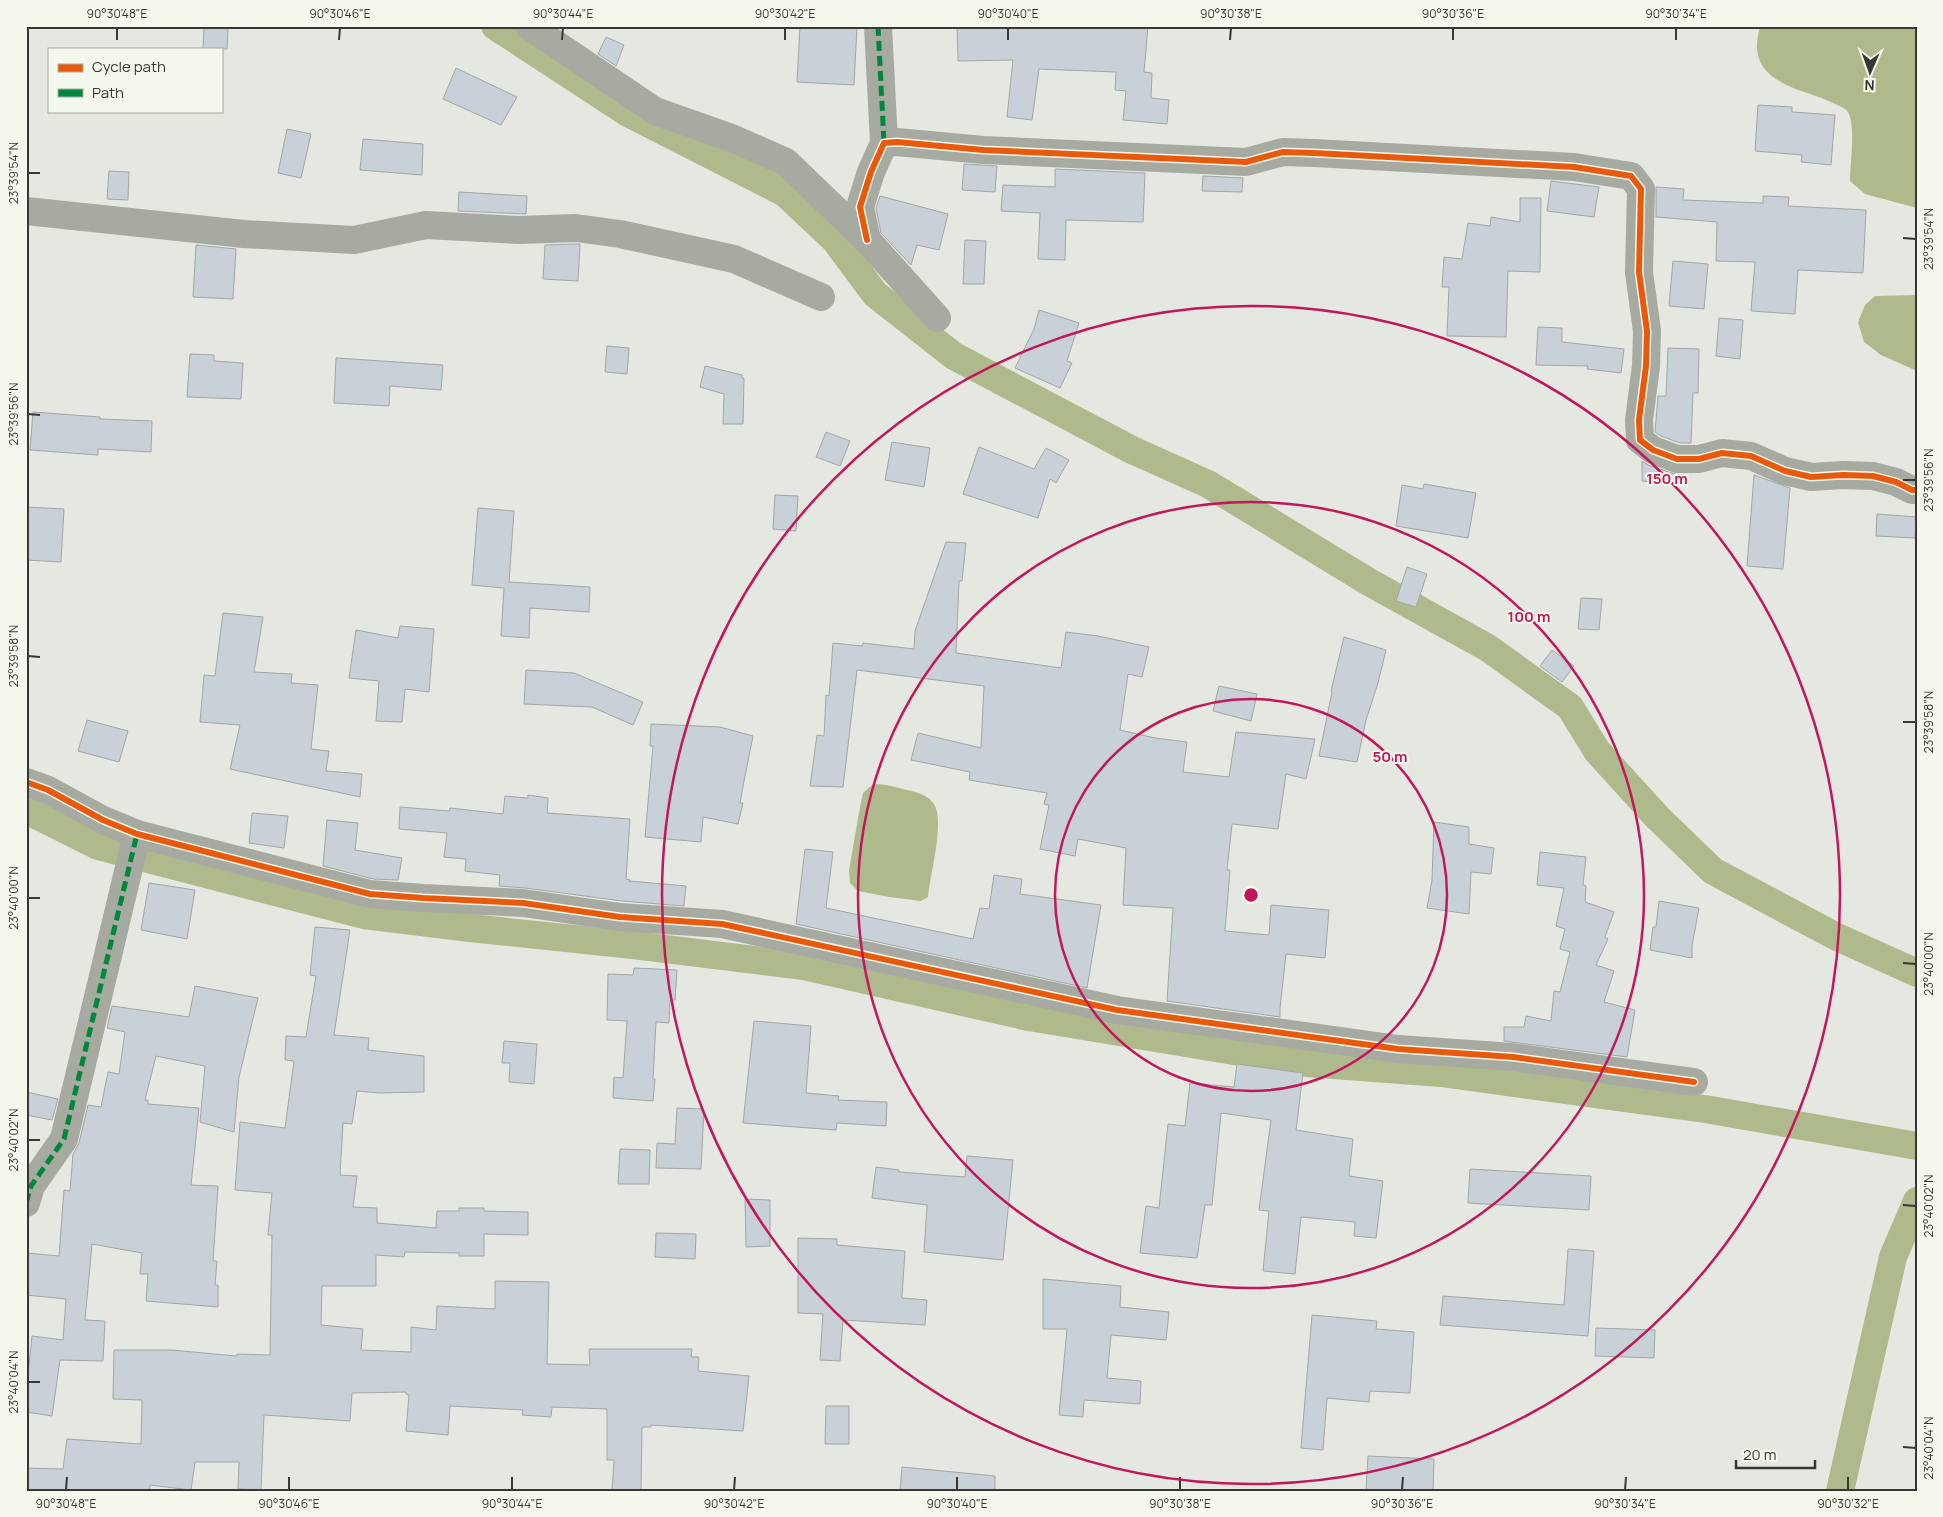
<svg xmlns="http://www.w3.org/2000/svg" width="1943" height="1517" viewBox="0 0 1943 1517" font-family="Manrope,sans-serif">
<style>
.water{fill:#afba8c}
.lines{fill:none;stroke-linecap:round;stroke-linejoin:round}
.canal{stroke:#afba8c;stroke-width:28}
.building{fill:#c8d0d8;stroke:#a3a6a4}
.minor{stroke:#a7aaa1;stroke-width:28}
.quiet{stroke:#00873e;stroke-width:5;stroke-dasharray:10 5;stroke-linecap:butt}
.cycleway-casing{stroke:#f4f7eb;stroke-width:9}
.cycleway{stroke:#e8590c;stroke-width:6}
.ticks{fill:none;stroke:#373833;stroke-width:2}
.ring{fill:none;stroke:#c2185b;stroke-width:2.5}
.centre{fill:#c2185b;stroke:#f4f7eb;stroke-width:2.5}
.ring-label{font-size:15px;text-anchor:middle;font-weight:bold;fill:#c2185b;stroke:#f4f7eb;stroke-width:4;stroke-linejoin:round;paint-order:stroke}
.neatline{fill:none;stroke:#373833;stroke-width:2}
.ticks-label{font-size:12px;text-anchor:middle;fill:#373833}
</style>
<rect width="100%" height="100%" fill="#e5e7e1"/>
<g class="water">
<path d="M 1760,26 L 1917,26 L 1917,208 L 1865,194 L 1850,181 C 1850,162 1856,127 1848,112 C 1845,108 1840,106 1835,104 C 1810,90 1760,87 1757,49 C 1756,42 1759,33 1760,26 Z"/>
<path d="M 1917,295 L 1917,371 L 1881,355 L 1864,342 L 1858,322 L 1865,305 L 1875,296 Z"/>
<path d="M 873,784 C 885,784 896,787 907,790 C 917,792 928,795 934,804 C 945,822 930,875 928,897 L 921,901 L 889,897 L 858,891 L 850,883 L 849,870 L 860,807 L 863,793 Z"/>
</g>
<g class="lines">
<g class="canal">
<path d="M 495,26 L 628,113 L 785,193 L 835,240 L 875,294 L 954,356 L 1132,450 L 1208,484 L 1369,582 L 1488,648 L 1570,707 L 1597,751 L 1658,818 L 1713,871 L 1837,937 L 1917,973"/>
<path d="M 26,810 L 98,846 L 364,915 L 470,928 L 633,945 L 804,966 L 1029,1017 L 1307,1063 L 1441,1073 L 1705,1109 L 1917,1146"/>
<path d="M 1840,1491 L 1893,1257 L 1917,1201"/>
</g>
</g>
<g class="building">
<path d="M 204,26 L 228,26 L 227,49 L 203,49 Z"/>
<path d="M 800,26 L 857,26 L 854,85 L 797,82 Z"/>
<path d="M 957,26 L 1148,26 L 1144,72 L 1152,73 L 1151,98 L 1169,100 L 1167,124 L 1123,120 L 1126,91 L 1115,90 L 1116,72 L 1039,69 L 1032,120 L 1007,117 L 1013,60 L 958,61 Z"/>
<path d="M 606,37 L 624,45 L 616,66 L 598,54 Z"/>
<path d="M 456,68 L 517,97 L 501,125 L 443,99 Z"/>
<path d="M 1758,105 L 1792,107 L 1792,112 L 1835,115 L 1831,165 L 1801,162 L 1802,155 L 1755,151 Z"/>
<path d="M 287,129 L 311,134 L 301,178 L 278,173 Z"/>
<path d="M 363,139 L 423,144 L 422,175 L 360,170 Z"/>
<path d="M 964,164 L 997,166 L 995,192 L 962,190 Z"/>
<path d="M 1055,169 L 1145,173 L 1143,222 L 1066,220 L 1065,260 L 1038,259 L 1040,213 L 1001,211 L 1003,185 L 1055,187 Z"/>
<path d="M 109,171 L 129,172 L 128,200 L 107,199 Z"/>
<path d="M 1203,176 L 1243,178 L 1242,192 L 1202,191 Z"/>
<path d="M 1551,181 L 1599,187 L 1594,217 L 1547,211 Z"/>
<path d="M 1656,187 L 1684,189 L 1683,200 L 1763,203 L 1763,196 L 1789,197 L 1788,206 L 1866,210 L 1863,273 L 1798,270 L 1795,314 L 1751,311 L 1755,262 L 1716,261 L 1717,222 L 1656,217 Z"/>
<path d="M 459,192 L 527,196 L 526,214 L 458,211 Z"/>
<path d="M 880,196 L 948,214 L 939,250 L 917,245 L 911,265 L 881,233 L 876,208 Z"/>
<path d="M 1520,198 L 1541,198 L 1540,272 L 1508,271 L 1506,337 L 1447,336 L 1449,287 L 1442,287 L 1444,257 L 1462,259 L 1468,223 L 1490,226 L 1491,217 L 1520,222 Z"/>
<path d="M 965,240 L 986,241 L 984,284 L 963,284 Z"/>
<path d="M 575,244 L 580,244 L 578,281 L 543,279 L 545,245 Z"/>
<path d="M 196,245 L 236,249 L 233,299 L 193,297 Z"/>
<path d="M 1673,261 L 1708,264 L 1704,309 L 1669,306 Z"/>
<path d="M 1039,310 L 1079,323 L 1067,361 L 1072,363 L 1060,388 L 1015,368 L 1034,329 Z"/>
<path d="M 1719,318 L 1743,320 L 1740,359 L 1716,356 Z"/>
<path d="M 1538,327 L 1562,328 L 1562,342 L 1624,349 L 1621,373 L 1587,369 L 1588,366 L 1536,365 Z"/>
<path d="M 607,346 L 629,348 L 627,374 L 605,372 Z"/>
<path d="M 1668,348 L 1699,349 L 1698,393 L 1693,393 L 1691,443 L 1680,443 L 1661,436 L 1655,432 L 1658,396 L 1666,396 Z"/>
<path d="M 190,354 L 214,355 L 214,361 L 243,363 L 241,399 L 187,397 Z"/>
<path d="M 336,358 L 443,365 L 441,390 L 390,386 L 389,406 L 334,403 Z"/>
<path d="M 705,366 L 742,375 L 742,378 L 744,378 L 743,424 L 723,424 L 724,394 L 700,387 Z"/>
<path d="M 33,412 L 100,417 L 100,419 L 152,421 L 151,452 L 98,449 L 98,455 L 30,450 Z"/>
<path d="M 826,432 L 850,441 L 840,466 L 816,457 Z"/>
<path d="M 892,442 L 930,448 L 924,487 L 885,480 Z"/>
<path d="M 979,447 L 1034,469 L 1046,448 L 1069,460 L 1056,483 L 1050,479 L 1038,518 L 963,494 Z"/>
<path d="M 1642,461 L 1648,465 L 1675,474 L 1663,474 L 1662,483 L 1642,481 Z"/>
<path d="M 1754,475 L 1790,488 L 1783,569 L 1747,566 Z"/>
<path d="M 1424,484 L 1476,493 L 1468,538 L 1396,526 L 1402,485 L 1423,489 Z"/>
<path d="M 775,495 L 798,496 L 796,531 L 773,529 Z"/>
<path d="M 26,507 L 64,509 L 61,562 L 26,560 Z"/>
<path d="M 478,508 L 514,511 L 509,582 L 590,587 L 589,612 L 530,608 L 529,638 L 501,636 L 504,588 L 472,585 Z"/>
<path d="M 1877,514 L 1917,517 L 1915,538 L 1876,536 Z"/>
<path d="M 946,542 L 966,543 L 962,581 L 959,581 L 956,653 L 1061,668 L 1066,632 L 1098,636 L 1149,647 L 1142,677 L 1128,674 L 1120,730 L 1155,738 L 1187,742 L 1183,772 L 1229,777 L 1236,732 L 1315,739 L 1306,779 L 1286,774 L 1278,829 L 1232,824 L 1227,870 L 1230,870 L 1225,931 L 1269,935 L 1271,905 L 1329,910 L 1325,958 L 1286,954 L 1280,1008 L 1280,1017 L 1167,1001 L 1173,908 L 1123,905 L 1126,848 L 1078,839 L 1075,856 L 1040,849 L 1049,805 L 1044,804 L 1047,793 L 969,780 L 970,772 L 911,760 L 918,733 L 981,748 L 984,686 L 857,670 L 843,787 L 810,786 L 817,735 L 824,736 L 826,695 L 829,696 L 833,643 L 862,646 L 863,643 L 914,649 L 915,631 Z"/>
<path d="M 1407,567 L 1427,574 L 1416,607 L 1396,601 Z"/>
<path d="M 1581,598 L 1602,599 L 1599,630 L 1578,629 Z"/>
<path d="M 223,613 L 263,617 L 254,672 L 292,674 L 291,683 L 318,685 L 311,749 L 329,751 L 326,771 L 362,774 L 360,797 L 230,769 L 240,725 L 200,722 L 204,675 L 215,676 Z"/>
<path d="M 400,626 L 434,629 L 429,692 L 405,689 L 402,722 L 376,721 L 379,681 L 349,678 L 356,630 L 398,638 Z"/>
<path d="M 1344,637 L 1386,650 L 1378,683 L 1366,720 L 1357,762 L 1319,756 L 1332,692 L 1331,691 Z"/>
<path d="M 1552,650 L 1574,666 L 1562,682 L 1540,666 Z"/>
<path d="M 526,670 L 574,673 L 643,702 L 633,725 L 592,707 L 524,704 Z"/>
<path d="M 1219,686 L 1257,694 L 1251,721 L 1213,711 Z"/>
<path d="M 87,720 L 128,731 L 119,762 L 78,751 Z"/>
<path d="M 651,724 L 720,727 L 753,736 L 744,781 L 740,803 L 743,803 L 738,824 L 703,817 L 701,842 L 645,837 L 653,746 L 650,746 Z"/>
<path d="M 528,795 L 548,798 L 547,813 L 630,819 L 626,879 L 630,880 L 629,881 L 686,886 L 684,906 L 622,901 L 525,888 L 499,886 L 500,875 L 465,871 L 466,859 L 444,857 L 447,833 L 399,829 L 400,807 L 449,811 L 450,808 L 503,814 L 505,796 L 528,798 Z"/>
<path d="M 252,813 L 288,816 L 284,848 L 249,843 Z"/>
<path d="M 327,820 L 358,823 L 355,850 L 402,858 L 398,880 L 373,879 L 323,866 Z"/>
<path d="M 1434,822 L 1469,827 L 1469,844 L 1494,848 L 1491,874 L 1471,872 L 1469,914 L 1427,908 L 1432,880 Z"/>
<path d="M 805,849 L 833,852 L 826,908 L 973,939 L 980,908 L 989,909 L 994,875 L 1022,879 L 1020,894 L 1101,905 L 1087,988 L 796,924 Z"/>
<path d="M 1540,852 L 1586,857 L 1583,885 L 1586,886 L 1585,902 L 1614,912 L 1605,937 L 1608,939 L 1596,965 L 1614,971 L 1604,1002 L 1635,1010 L 1627,1057 L 1504,1041 L 1504,1027 L 1524,1027 L 1526,1016 L 1551,1021 L 1554,991 L 1560,992 L 1570,952 L 1560,949 L 1565,929 L 1556,926 L 1564,888 L 1537,885 Z"/>
<path d="M 149,883 L 195,890 L 187,939 L 141,930 Z"/>
<path d="M 1659,901 L 1699,908 L 1692,946 L 1692,958 L 1650,950 L 1653,927 L 1656,927 Z"/>
<path d="M 315,927 L 350,930 L 334,1035 L 369,1038 L 368,1050 L 424,1056 L 424,1092 L 380,1093 L 357,1091 L 352,1124 L 343,1123 L 340,1175 L 357,1176 L 353,1207 L 377,1208 L 377,1223 L 436,1228 L 437,1211 L 459,1211 L 459,1208 L 484,1208 L 484,1211 L 528,1212 L 528,1235 L 484,1234 L 484,1256 L 459,1256 L 459,1253 L 405,1252 L 404,1257 L 376,1255 L 376,1286 L 322,1286 L 321,1325 L 363,1329 L 361,1350 L 411,1352 L 411,1327 L 436,1330 L 437,1306 L 495,1309 L 495,1281 L 549,1282 L 547,1364 L 590,1365 L 589,1349 L 692,1349 L 691,1357 L 699,1357 L 698,1371 L 749,1376 L 743,1431 L 651,1425 L 651,1427 L 642,1427 L 641,1491 L 612,1491 L 614,1460 L 607,1460 L 607,1409 L 552,1407 L 551,1417 L 522,1415 L 523,1410 L 450,1406 L 448,1435 L 406,1431 L 409,1395 L 406,1394 L 406,1392 L 352,1393 L 350,1421 L 264,1415 L 261,1490 L 238,1489 L 239,1462 L 195,1462 L 191,1490 L 150,1485 L 150,1491 L 26,1491 L 26,1468 L 63,1469 L 67,1439 L 141,1444 L 142,1400 L 113,1399 L 114,1350 L 172,1350 L 236,1356 L 237,1354 L 270,1355 L 272,1235 L 268,1235 L 272,1193 L 235,1190 L 240,1122 L 285,1128 L 294,1061 L 285,1060 L 286,1036 L 306,1037 L 316,976 L 310,975 Z"/>
<path d="M 634,968 L 677,970 L 675,1000 L 670,1000 L 669,1023 L 656,1022 L 653,1079 L 655,1079 L 653,1101 L 613,1098 L 614,1077 L 623,1078 L 627,1021 L 607,1020 L 608,974 L 633,975 Z"/>
<path d="M 195,986 L 258,998 L 239,1077 L 234,1132 L 200,1122 L 205,1066 L 156,1056 L 145,1100 L 148,1100 L 148,1104 L 199,1108 L 191,1185 L 218,1186 L 213,1261 L 217,1261 L 215,1285 L 218,1285 L 218,1307 L 146,1301 L 148,1274 L 140,1274 L 142,1253 L 92,1244 L 85,1320 L 105,1321 L 103,1361 L 60,1360 L 52,1416 L 26,1412 L 26,1394 L 32,1336 L 63,1340 L 66,1299 L 26,1295 L 26,1253 L 59,1256 L 64,1190 L 70,1191 L 73,1154 L 79,1143 L 88,1105 L 101,1107 L 108,1072 L 119,1074 L 125,1032 L 107,1028 L 112,1006 L 189,1017 Z"/>
<path d="M 754,1021 L 811,1026 L 806,1093 L 839,1096 L 838,1100 L 887,1102 L 886,1126 L 837,1123 L 836,1130 L 743,1123 Z"/>
<path d="M 504,1041 L 537,1044 L 534,1084 L 509,1082 L 510,1063 L 502,1063 Z"/>
<path d="M 1237,1064 L 1303,1073 L 1296,1130 L 1353,1139 L 1349,1176 L 1383,1181 L 1376,1238 L 1354,1236 L 1355,1222 L 1301,1217 L 1295,1274 L 1263,1271 L 1269,1211 L 1259,1210 L 1271,1120 L 1221,1113 L 1212,1205 L 1205,1205 L 1197,1258 L 1140,1253 L 1146,1206 L 1159,1208 L 1168,1124 L 1185,1126 L 1190,1083 L 1234,1087 Z"/>
<path d="M 26,1092 L 58,1099 L 52,1120 L 26,1115 Z"/>
<path d="M 677,1108 L 704,1109 L 701,1169 L 656,1168 L 657,1143 L 675,1144 Z"/>
<path d="M 620,1149 L 650,1150 L 649,1184 L 618,1184 Z"/>
<path d="M 967,1156 L 1013,1160 L 1003,1260 L 924,1252 L 927,1205 L 872,1198 L 876,1167 L 899,1170 L 899,1172 L 965,1177 Z"/>
<path d="M 1470,1169 L 1591,1176 L 1589,1210 L 1468,1203 Z"/>
<path d="M 745,1199 L 770,1200 L 770,1246 L 746,1247 Z"/>
<path d="M 656,1233 L 696,1234 L 695,1259 L 655,1257 Z"/>
<path d="M 798,1238 L 837,1239 L 837,1245 L 905,1251 L 902,1297 L 903,1298 L 927,1300 L 925,1325 L 843,1320 L 840,1361 L 820,1360 L 823,1314 L 798,1313 Z"/>
<path d="M 1568,1249 L 1594,1251 L 1588,1336 L 1440,1325 L 1443,1296 L 1564,1305 Z"/>
<path d="M 1043,1279 L 1121,1286 L 1120,1307 L 1169,1312 L 1166,1340 L 1111,1335 L 1107,1378 L 1141,1381 L 1140,1404 L 1084,1400 L 1083,1417 L 1059,1415 L 1067,1329 L 1043,1329 Z"/>
<path d="M 1312,1315 L 1377,1321 L 1376,1329 L 1414,1332 L 1410,1393 L 1370,1391 L 1369,1402 L 1327,1398 L 1323,1450 L 1301,1448 Z"/>
<path d="M 1596,1328 L 1655,1330 L 1654,1358 L 1595,1356 Z"/>
<path d="M 826,1406 L 849,1406 L 849,1444 L 825,1444 Z"/>
<path d="M 1368,1456 L 1434,1459 L 1433,1491 L 1366,1491 Z"/>
<path d="M 902,1467 L 995,1476 L 995,1491 L 900,1491 Z"/>
</g>
<g class="lines">
<g class="minor">
<path d="M 529,26 L 655,111 L 734,139 L 786,162 L 867,240 L 937,318"/>
<path d="M 878,26 L 884,143"/>
<path d="M 26,211 L 244,234 L 354,240 L 426,225 L 519,230 L 576,228 L 620,234 L 734,259 L 821,297"/>
<path d="M 867,240 L 860,207 L 871,172 L 884,143 L 897,142 L 983,150 L 1246,162 L 1283,152 L 1314,153 L 1574,167 L 1631,176 L 1641,189 L 1639,272 L 1647,331 L 1646,366 L 1639,420 L 1640,440 L 1653,450 L 1677,459 L 1699,459 L 1722,453 L 1751,456 L 1785,471 L 1811,477 L 1843,475 L 1873,476 L 1896,482 L 1912,490 L 1917,490"/>
<path d="M 26,782 L 48,790 L 103,820 L 137,834 L 370,894 L 423,898 L 523,903 L 620,917 L 722,924 L 1117,1010 L 1398,1049 L 1513,1057 L 1694,1082"/>
<path d="M 26,1203 L 31,1186 L 64,1139 L 137,834"/>
</g>
<g class="quiet">
<path d="M 878,26 L 884,143"/>
<path d="M 26,1203 L 31,1186 L 64,1139 L 137,834"/>
</g>
<g class="cycleway-casing">
<g id="cycleway">
<path d="M 867,240 L 860,207 L 871,172 L 884,143 L 897,142 L 983,150 L 1246,162 L 1283,152 L 1314,153 L 1574,167 L 1631,176 L 1641,189 L 1639,272 L 1647,331 L 1646,366 L 1639,420 L 1640,440 L 1653,450 L 1677,459 L 1699,459 L 1722,453 L 1751,456 L 1785,471 L 1811,477 L 1843,475 L 1873,476 L 1896,482 L 1912,490 L 1917,490"/>
<path d="M 26,782 L 48,790 L 103,820 L 137,834 L 370,894 L 423,898 L 523,903 L 620,917 L 722,924 L 1117,1010 L 1398,1049 L 1513,1057 L 1694,1082"/>
</g>
</g>
<use href="#cycleway" class="cycleway"/>
</g>
<path class="ticks" d="M 117,40 L 117,28M 339,40 L 340,28M 562,40 L 563,28M 785,40 L 785,28M 1008,40 L 1008,28M 1230,40 L 1231,28M 1453,40 L 1453,28M 1676,40 L 1676,28M 28,173 L 40,173M 1903,238 L 1916,239M 28,414 L 40,415M 1903,480 L 1916,480M 28,656 L 40,657M 1903,722 L 1916,722M 28,898 L 40,898M 1903,963 L 1916,964M 28,1140 L 40,1140M 1903,1205 L 1916,1206M 28,1382 L 40,1382M 1903,1447 L 1916,1448M 66,1490 L 67,1477M 289,1490 L 289,1477M 512,1490 L 512,1477M 734,1490 L 735,1477M 957,1490 L 957,1477M 1180,1490 L 1180,1477M 1402,1490 L 1403,1477M 1625,1490 L 1626,1477M 1848,1490 L 1848,1477"/>
<g class="ring">
<circle cx="1251" cy="895" r="196"/>
<circle cx="1251" cy="895" r="393"/>
<circle cx="1251" cy="895" r="589"/>
</g>
<circle cx="1251" cy="895" r="8" class="centre"/>
<g class="ring-label">
<text x="1667" y="484">150 m</text>
<text x="1529" y="622">100 m</text>
<text x="1390" y="762">50 m</text>
</g>
<rect width="1943" height="1517" fill="none" stroke="#f4f7eb" stroke-width="55"/>
<rect x="48" y="48" width="175" height="65" fill="#f4f7eb" stroke="#a8aba1"/>
<rect x="58" y="64" width="25" height="8" fill="#e8590c" stroke="#a8aba1"/>
<text x="92" y="72" font-size="15" fill="#373833">Cycle path</text>
<rect x="58" y="89" width="25" height="8" fill="#00873e" stroke="#a8aba1"/>
<text x="92" y="98" font-size="15" fill="#373833">Path</text>
<g transform="translate(1870 72) rotate(182)" stroke="#f4f7eb" stroke-width="4" paint-order="stroke">
<path d="M0-4L9 19L0 12L-9 19Z" fill="#373833"/>
<text y="-8" font-size="14" font-weight="bold" text-anchor="middle" fill="#373833">N</text>
</g>
<path d="M1736 1460v8h79v-8" fill="none" stroke="#373833" stroke-width="2.5"/>
<text x="1743" y="1460" font-size="15" fill="#373833" stroke="#f4f7eb" stroke-width="4" paint-order="stroke">20 m</text>
<rect x="28" y="28" width="1888" height="1462" class="neatline"/>
<g class="ticks-label">
<text x="117" y="18">90°30'48"E</text>
<text x="340" y="18">90°30'46"E</text>
<text x="563" y="18">90°30'44"E</text>
<text x="785" y="18">90°30'42"E</text>
<text x="1008" y="18">90°30'40"E</text>
<text x="1231" y="18">90°30'38"E</text>
<text x="1453" y="18">90°30'36"E</text>
<text x="1676" y="18">90°30'34"E</text>
<text transform="translate(14 173) rotate(-90)" y="4">23°39'54"N</text>
<text transform="translate(1929 239) rotate(-90)" y="4">23°39'54"N</text>
<text transform="translate(14 414) rotate(-90)" y="4">23°39'56"N</text>
<text transform="translate(1929 480) rotate(-90)" y="4">23°39'56"N</text>
<text transform="translate(14 656) rotate(-90)" y="4">23°39'58"N</text>
<text transform="translate(1929 722) rotate(-90)" y="4">23°39'58"N</text>
<text transform="translate(14 898) rotate(-90)" y="4">23°40'00"N</text>
<text transform="translate(1929 964) rotate(-90)" y="4">23°40'00"N</text>
<text transform="translate(14 1140) rotate(-90)" y="4">23°40'02"N</text>
<text transform="translate(1929 1206) rotate(-90)" y="4">23°40'02"N</text>
<text transform="translate(14 1382) rotate(-90)" y="4">23°40'04"N</text>
<text transform="translate(1929 1448) rotate(-90)" y="4">23°40'04"N</text>
<text x="66" y="1508">90°30'48"E</text>
<text x="289" y="1508">90°30'46"E</text>
<text x="512" y="1508">90°30'44"E</text>
<text x="734" y="1508">90°30'42"E</text>
<text x="957" y="1508">90°30'40"E</text>
<text x="1180" y="1508">90°30'38"E</text>
<text x="1402" y="1508">90°30'36"E</text>
<text x="1625" y="1508">90°30'34"E</text>
<text x="1848" y="1508">90°30'32"E</text>
</g>
</svg>
